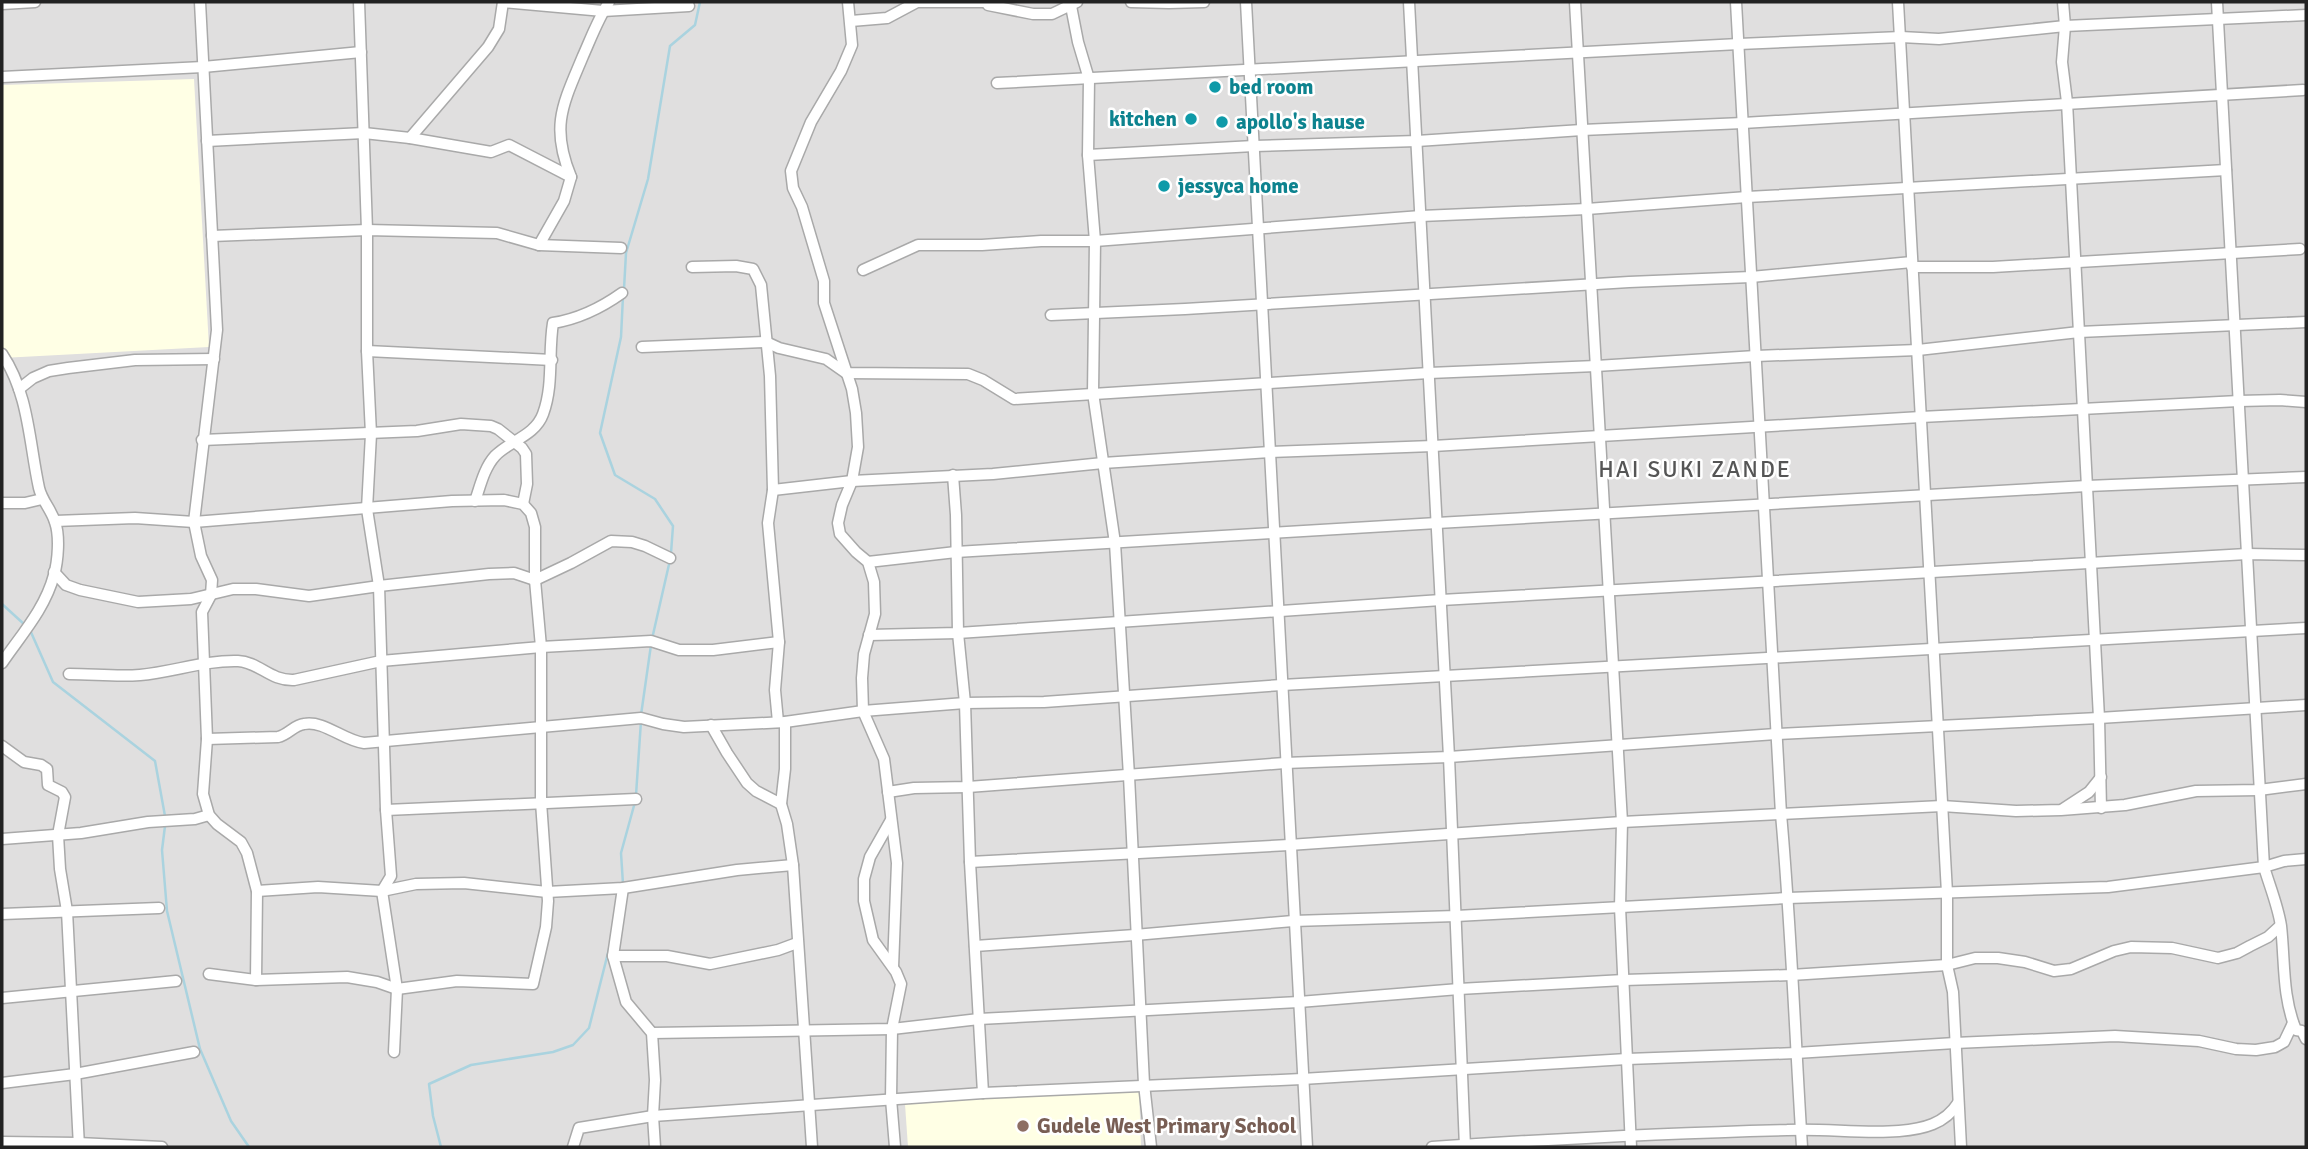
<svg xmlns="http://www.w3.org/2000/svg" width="2308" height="1149" viewBox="0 0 2308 1149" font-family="Signika,sans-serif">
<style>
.residential{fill:#e0dfdf}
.education{fill:#ffffe5}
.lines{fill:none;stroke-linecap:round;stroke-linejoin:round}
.stream{stroke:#aad3df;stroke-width:2.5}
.street-casing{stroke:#a9a9a9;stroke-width:13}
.street{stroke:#fff;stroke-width:10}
.culture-dot{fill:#0f9aa8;stroke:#fff;stroke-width:2.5}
.education-dot{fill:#8d6e63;stroke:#fff;stroke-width:2.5}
.labels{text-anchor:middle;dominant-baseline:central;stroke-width:5;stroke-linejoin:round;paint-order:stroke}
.culture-label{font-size:21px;font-weight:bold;fill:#0d838f;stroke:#fff;text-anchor:start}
.education-label{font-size:21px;font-weight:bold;fill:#785e54;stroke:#fff;text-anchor:start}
.neighbourhood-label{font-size:23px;letter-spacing:2px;fill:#555;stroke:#fff}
</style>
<rect width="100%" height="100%" fill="#f2efe9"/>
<rect class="residential" x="2" y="2" width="2304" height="1145"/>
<g class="education">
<path d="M 194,79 L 209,347 L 2,358 L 2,85 Z"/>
<path d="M 1139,1089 L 1141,1147 L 908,1147 L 905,1104 Z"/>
</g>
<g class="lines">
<g class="stream">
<path d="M 624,289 L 626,253 L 648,179 L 670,46 L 695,25 L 700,2"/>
<path d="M 623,296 L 621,337 L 600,433 L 615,475 L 655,499 L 673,526 L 671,553"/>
<path d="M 2,604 L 25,625"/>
<path d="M 30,630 L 53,682 L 155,761 L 165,816"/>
<path d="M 652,639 L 670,560"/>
<path d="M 641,715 L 651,645"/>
<path d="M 636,795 L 641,721"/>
<path d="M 165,826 L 162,850 L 167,911 L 200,1049 L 231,1121 L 249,1147"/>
<path d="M 623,884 L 621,853 L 635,802"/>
<path d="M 441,1147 L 433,1116 L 429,1084 L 471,1065 L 553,1052 L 573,1045 L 589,1028 L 610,945"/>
</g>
<g class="street-casing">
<g id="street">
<path d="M 200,2 L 217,330 L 194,522 L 201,556 L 212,580 L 211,595 L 202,612 L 207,739 L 203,794 L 209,815 L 217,824 L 241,842 L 247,853 L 257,891 L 256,980"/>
<path d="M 359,2 L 367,230 L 367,351 L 371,434 L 367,509 L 379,586 L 386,810 L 391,876 L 382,891 L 397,989 L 394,1052"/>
<path d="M 503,2 L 603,11 L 689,6"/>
<path d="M 848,2 L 852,45 L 841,71 L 811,122 L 791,171 L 793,188 L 802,207 L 824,281 L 824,303 L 852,389 L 856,413 L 858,447 L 852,481 L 842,505 L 838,523 L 840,534 L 856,552 L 868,562 L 874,582 L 875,614 L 864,654 L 862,678 L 863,711 L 884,759 L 897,863 L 893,967"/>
<path d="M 1131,2 L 1169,3 L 1204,2"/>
<path d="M 1246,2 L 1307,1147"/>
<path d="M 1409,2 L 1449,757 L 1465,1147"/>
<path d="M 1575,2 L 1622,822 L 1620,907 L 1631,1147"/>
<path d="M 1736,2 L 1781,814 C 1791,925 1795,1036 1802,1147"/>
<path d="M 1898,2 L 1947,893 L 1947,965 L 1953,992 L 1961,1147"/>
<path d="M 2063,2 L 2065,26 L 2062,62 L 2067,102 L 2099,718 L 2101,808"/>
<path d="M 2217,2 L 2264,867 C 2270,887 2278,906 2281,926 C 2285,962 2282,996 2296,1030 L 2302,1031 L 2306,1039"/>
<path d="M 2,4 L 35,2"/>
<path d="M 988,5 L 1033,14 L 1052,14 L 1077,2"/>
<path d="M 1071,6 L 1078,42 L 1089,79 L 1088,155"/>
<path d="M 851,21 L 887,18 L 917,2 L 997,2"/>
<path d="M 2,77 L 203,67 L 361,52"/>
<path d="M 997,83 L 1739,44 L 1901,37 L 1939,39 L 2065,26 L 2306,15"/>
<path d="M 410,138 L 488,47 L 499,29 L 503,2"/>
<path d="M 207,141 L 364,133 L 410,138 L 491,152 L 509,145 L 571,177"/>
<path d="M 212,236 L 367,230 L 497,233 L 539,245 L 621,248"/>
<path d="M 539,245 L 564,201 L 571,177 C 550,126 563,104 583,56 C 591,38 598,19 609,2"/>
<path d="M 692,267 L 736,266 L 753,269 L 761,285 L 770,376 L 773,490 L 768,523 L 779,642 L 775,690 L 778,722"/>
<path d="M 1912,267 L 1993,267 L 2300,249"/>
<path d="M 863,270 L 918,245 L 982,245 L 1041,241 L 1095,241 L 1421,216 L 1587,209 L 1747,197 L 2226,170"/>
<path d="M 1051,315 L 1185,309 L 1629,282 L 1751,277 L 1912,262"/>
<path d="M 642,347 L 766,342 L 779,348 L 826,359 L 846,373 L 968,374 L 983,380 L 1014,399 L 1429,373 L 1596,366 L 1756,356 L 1918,350 L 2079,332 L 2306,322"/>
<path d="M 367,351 L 552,360"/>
<path d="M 2,354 C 29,394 29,442 39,488 C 42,501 51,509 55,522 C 60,536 58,561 54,575 C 45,609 21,635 2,663"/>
<path d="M 19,389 L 33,378 L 49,371 L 68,368 L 135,360 L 214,359"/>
<path d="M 202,440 L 417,431 L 461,424 L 491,426 L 498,429 L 522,448 L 526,454 L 527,484 L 523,504"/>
<path d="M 953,475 L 956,515 L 958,633 L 965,703 L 970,862 L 983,1093"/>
<path d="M 773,490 L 852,481 L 993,474 L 1103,463 L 1270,452 L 1433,446 L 1921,417 L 2239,401 L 2280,400 L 2306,402"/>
<path d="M 475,501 C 480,487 484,468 495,456 C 509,441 535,436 543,414 C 554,384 548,353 553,323 C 578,319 601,308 622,293"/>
<path d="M 2,503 L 25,503 L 42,499"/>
<path d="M 55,521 L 135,518 L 194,522 L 452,501 L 504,500 L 523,504 L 531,513 L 535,527 L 535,580 L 541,647 L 541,802 L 548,901 L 546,927 L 533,984 L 457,981 L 397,989 L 377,982 L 347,977 L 256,980 L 209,974"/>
<path d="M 868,562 L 956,552 L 1437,523 L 2087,486 L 2306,477"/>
<path d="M 54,572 L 66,585 L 80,590 L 138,602 L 191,599 L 233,589 L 256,589 L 309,596 L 379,586 L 489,574 L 514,573 L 535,580 L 571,563 L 611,541 L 632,542 L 645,546 L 670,558"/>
<path d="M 869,635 L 958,633 L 1441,600 L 2247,554 L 2306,555"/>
<path d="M 69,674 C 93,674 117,677 140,675 C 173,672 205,660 238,661 C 259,662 270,681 294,680 L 381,661 L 541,647 L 651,641 L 679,650 L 713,650 L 779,642"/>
<path d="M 785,722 L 785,769 L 781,804 L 787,824 L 793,865 L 812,1147"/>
<path d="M 711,725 L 727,753 L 747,783 L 756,791 L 781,804"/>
<path d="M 207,739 L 278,737 C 288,735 294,725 304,724 C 324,720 344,741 364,743 L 641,718 L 663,724 L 684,727 L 785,722 L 863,711 L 965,703 L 1044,702 L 1282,685 L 2306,628"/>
<path d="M 2,746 L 24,762 L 41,765 L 47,769 L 48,785 L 62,792 L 65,797 L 58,835 L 60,869 L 67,911 L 79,1147"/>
<path d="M 888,792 L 914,788 L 968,787 L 1285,763 L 1449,757 L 1776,734 L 2099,718 L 2306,705"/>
<path d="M 2063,809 L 2089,792 L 2101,777"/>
<path d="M 386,810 L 636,799"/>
<path d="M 891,820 L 870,857 L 864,879 L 864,901 L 873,940 L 896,972 L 901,984 L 892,1029 L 891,1099 L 895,1147"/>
<path d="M 2,839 L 81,833 L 148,822 L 195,819 L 209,815"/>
<path d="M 970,862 L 1289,845 L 1622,822 L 1781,814 L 1942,806 L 2016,811 L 2061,810 L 2125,805 L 2196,791 L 2259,790 L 2306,784"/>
<path d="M 623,888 L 613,956 L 626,1002 L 652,1033 L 655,1080 L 653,1116 L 655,1147"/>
<path d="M 257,891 L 318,887 L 382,891 L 416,884 L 464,883 L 547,892 L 623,888 L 737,870 L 793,865"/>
<path d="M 2,914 L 159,908"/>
<path d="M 975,946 L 1135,935 L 1293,921 L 1456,916 L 1788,898 L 2108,887 L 2264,867 L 2284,861 L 2306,859"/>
<path d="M 613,956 L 667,956 L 710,964 L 778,950 L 797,943"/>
<path d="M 2,998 L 176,981"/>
<path d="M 652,1033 L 892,1029 L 979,1019 L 1299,1002 L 1459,989 L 1624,980 L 1791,975 L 1947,965 L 1975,958 L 1998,958 L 2025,962 L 2054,971 L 2071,969 L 2114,951 L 2131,947 L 2172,948 L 2218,958 L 2237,953 L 2250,946 L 2268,937 L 2280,926"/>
<path d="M 2,1083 L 75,1074 L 194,1052"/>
<path d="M 2,1142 L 78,1143 L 162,1147"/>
<path d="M 573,1147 L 579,1128 L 653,1116 L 983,1093 L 1302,1079 L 1627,1059 L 1796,1053 L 1955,1043 L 2115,1036 L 2199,1041 L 2236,1049 L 2256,1050 L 2275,1047 L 2284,1042 L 2293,1023"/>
<path d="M 1151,1147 L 1144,1084 L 1129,776 L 1115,543 L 1093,393 L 1095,241 L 1088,155 L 1254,146 L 1417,141 L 1582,130 L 1743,123 L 2303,90"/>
<path d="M 1432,1147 C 1551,1139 1669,1133 1787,1130 C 1824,1128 1862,1134 1899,1131 C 1923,1129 1945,1124 1958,1103"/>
</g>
</g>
<use href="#street" class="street"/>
</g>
<g class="culture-dot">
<circle cx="1215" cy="87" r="7"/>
<circle cx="1191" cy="119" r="7"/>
<circle cx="1222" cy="122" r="7"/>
<circle cx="1164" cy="186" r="7"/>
</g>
<circle class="education-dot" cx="1023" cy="1126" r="7"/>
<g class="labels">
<g class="culture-label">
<text x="1229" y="87">bed room</text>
<text x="1177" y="119" text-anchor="end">kitchen</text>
<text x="1236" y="122">apollo's hause</text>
<text x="1178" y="186">jessyca home</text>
</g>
<g class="education-label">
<text x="1037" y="1126">Gudele West Primary School</text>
</g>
<g class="neighbourhood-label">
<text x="1695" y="469">HAI SUKI ZANDE</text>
</g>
</g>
<rect width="2308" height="1149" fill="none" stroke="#222222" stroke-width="7"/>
</svg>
